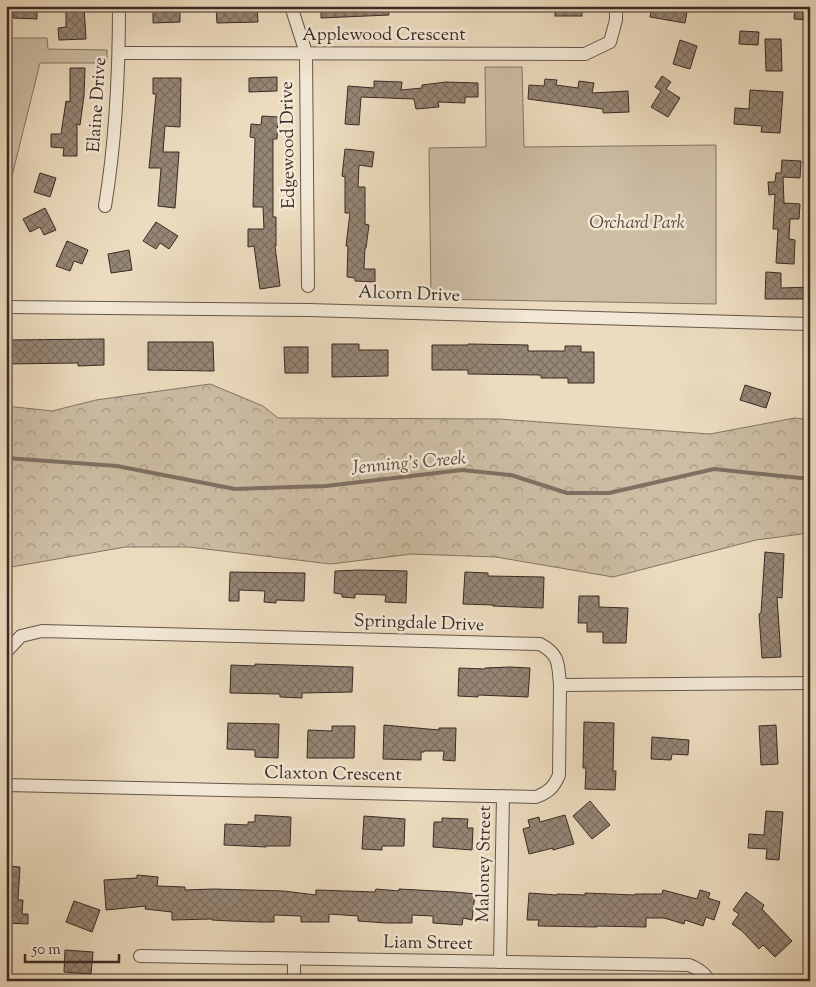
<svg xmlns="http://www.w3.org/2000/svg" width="816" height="987" viewBox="0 0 816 987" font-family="'Sorts Mill Goudy',serif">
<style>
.forest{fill:url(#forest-crowns);stroke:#827464}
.green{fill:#cdbda4;stroke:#827464}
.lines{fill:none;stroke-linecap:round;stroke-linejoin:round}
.stream{stroke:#7f7062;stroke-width:4}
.building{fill:url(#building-cross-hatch);stroke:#382a25}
.minor-casing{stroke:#65564b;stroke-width:14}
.minor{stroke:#f3e8d5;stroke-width:12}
.labels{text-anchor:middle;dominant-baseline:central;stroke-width:5;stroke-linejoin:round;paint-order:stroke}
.street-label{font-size:18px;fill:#382a25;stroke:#f3e8d5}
.park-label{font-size:18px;font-style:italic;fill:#56473e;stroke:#f3e8d5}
.water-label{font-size:19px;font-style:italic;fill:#5c4d43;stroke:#f3e8d5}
</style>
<defs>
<pattern id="forest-crowns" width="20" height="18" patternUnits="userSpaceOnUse" patternTransform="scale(1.25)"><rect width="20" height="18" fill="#cdbda4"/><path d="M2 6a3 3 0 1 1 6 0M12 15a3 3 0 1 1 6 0" fill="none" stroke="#a79a85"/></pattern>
<pattern id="building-cross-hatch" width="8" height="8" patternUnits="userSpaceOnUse" patternTransform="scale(1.25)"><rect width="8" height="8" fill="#968675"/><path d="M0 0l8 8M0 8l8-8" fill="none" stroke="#7b6e60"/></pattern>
</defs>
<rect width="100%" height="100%" fill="#ecdbbe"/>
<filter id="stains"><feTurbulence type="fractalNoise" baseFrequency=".004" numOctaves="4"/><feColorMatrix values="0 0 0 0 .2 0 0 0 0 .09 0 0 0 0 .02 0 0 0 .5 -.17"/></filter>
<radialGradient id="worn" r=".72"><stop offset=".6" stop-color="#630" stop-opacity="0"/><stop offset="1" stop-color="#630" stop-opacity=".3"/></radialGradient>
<path class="forest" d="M 210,384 L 263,406 L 278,418 L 499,419 L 710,434 L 795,418 L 810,420 L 810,528 L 802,534 L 756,540 L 613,577 L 496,557 L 412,554 L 331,564 L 189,547 L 125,547 L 6,568 L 6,406 L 52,411 L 96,400 Z"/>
<g class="green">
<path d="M 6,38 L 47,38 L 48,49 L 107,50 L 107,63 L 40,63 L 11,180 L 9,292 L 6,292 Z"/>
<path d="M 485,67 L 522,67 L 524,147 L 716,145 L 716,304 L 431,299 L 429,148 L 486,147 Z"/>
</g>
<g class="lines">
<path class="stream" d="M 6,458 L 117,466 L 235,489 L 326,486 L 462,470 L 511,475 L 567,493 L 609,493 L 714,469 L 810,479"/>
</g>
<g class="building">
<path d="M 13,6 L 37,6 L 37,19 L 13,18 Z"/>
<path d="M 66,6 L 84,6 L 86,39 L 59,40 L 58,28 L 66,27 Z"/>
<path d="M 321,6 L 388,6 L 389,15 L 321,18 Z"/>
<rect x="555" y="6" width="27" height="10"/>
<path d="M 652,6 L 688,6 L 685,23 L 650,17 Z"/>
<path d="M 795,6 L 810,6 L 810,20 L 794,19 Z"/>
<path d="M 257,7 L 258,22 L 217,23 L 216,8 Z"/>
<path d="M 180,8 L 180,22 L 153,23 L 153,9 Z"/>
<path d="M 740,31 L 759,32 L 758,45 L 739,44 Z"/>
<path d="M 765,39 L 781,39 L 782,71 L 766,71 Z"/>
<path d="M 680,40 L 697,46 L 690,69 L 673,64 Z"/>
<path d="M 70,68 L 85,68 L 84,96 L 80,125 L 77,124 L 77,156 L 63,156 L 64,148 L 51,147 L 51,134 L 61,134 L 66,101 L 70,102 Z"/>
<path d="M 662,76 L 671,82 L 666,89 L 680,98 L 668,117 L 651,107 L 661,91 L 655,87 Z"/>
<path d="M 277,77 L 277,91 L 249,92 L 249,78 Z"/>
<path d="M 153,78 L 181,78 L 180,127 L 165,126 L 163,152 L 179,152 L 175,208 L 158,206 L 161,168 L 149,168 L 156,94 L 153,94 Z"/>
<path d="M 545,79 L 557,80 L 556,85 L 578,88 L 579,81 L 594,83 L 592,93 L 628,91 L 629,112 L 603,113 L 603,109 L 528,99 L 529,85 L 544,86 Z"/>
<path d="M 374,81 L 402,82 L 401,90 L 422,88 L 422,85 L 446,82 L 478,83 L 478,97 L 465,97 L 465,103 L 438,102 L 439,107 L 416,109 L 414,99 L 361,97 L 359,125 L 345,124 L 348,86 L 374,88 Z"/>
<path d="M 750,90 L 783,92 L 780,133 L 761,132 L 762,126 L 734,124 L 735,108 L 749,109 Z"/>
<path d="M 262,116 L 278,117 L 277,139 L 273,139 L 273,217 L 276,217 L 276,246 L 275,246 L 280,286 L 260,289 L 254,246 L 248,247 L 248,229 L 264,229 L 263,207 L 253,207 L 255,138 L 250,137 L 251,124 L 261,125 Z"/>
<path d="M 345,149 L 374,152 L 372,167 L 359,165 L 358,187 L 365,187 L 365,224 L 369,225 L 366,248 L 365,248 L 364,269 L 375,269 L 375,282 L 355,281 L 355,278 L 347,277 L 348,246 L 346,246 L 350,213 L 345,213 L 345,177 L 342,176 Z"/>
<path d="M 782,160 L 801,161 L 800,178 L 783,177 L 784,203 L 800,204 L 799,219 L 790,219 L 789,239 L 795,240 L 794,264 L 776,263 L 778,229 L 773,229 L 775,194 L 769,195 L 768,182 L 775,182 L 776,173 L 781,173 Z"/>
<path d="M 40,173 L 56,178 L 50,197 L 34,192 Z"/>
<path d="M 45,208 L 56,230 L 44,235 L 40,227 L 30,232 L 23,219 Z"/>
<path d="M 156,222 L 178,236 L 169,249 L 160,243 L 156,249 L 143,241 Z"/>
<path d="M 67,241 L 88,250 L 82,264 L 74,261 L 70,271 L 56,266 Z"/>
<path d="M 129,250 L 132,270 L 111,273 L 108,254 Z"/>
<path d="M 766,272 L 781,273 L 781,288 L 810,287 L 810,299 L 765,299 Z"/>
<path d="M 104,339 L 104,365 L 78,366 L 78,363 L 6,364 L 6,340 Z"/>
<path d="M 148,342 L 213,342 L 214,371 L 148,370 Z"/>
<path d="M 332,344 L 359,344 L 359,350 L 388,350 L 388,376 L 332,377 Z"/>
<path d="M 468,344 L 528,345 L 528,351 L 565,351 L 565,346 L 581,346 L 581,352 L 594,352 L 594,383 L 568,383 L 568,378 L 541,378 L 541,375 L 468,374 L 468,370 L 432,370 L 432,345 L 468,345 Z"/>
<path d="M 284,347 L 308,347 L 308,373 L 285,373 Z"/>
<path d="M 745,385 L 771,393 L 766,408 L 740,400 Z"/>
<path d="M 765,552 L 784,554 L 782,598 L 777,597 L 781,657 L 762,658 L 759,614 L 761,613 Z"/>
<path d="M 359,570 L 407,571 L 406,603 L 385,602 L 386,595 L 355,594 L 355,598 L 342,597 L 342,594 L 334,593 L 335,571 Z"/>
<path d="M 230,572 L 305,573 L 304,601 L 276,600 L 276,603 L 264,602 L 265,591 L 239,590 L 239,601 L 229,601 Z"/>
<path d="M 465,572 L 488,573 L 488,576 L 544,577 L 543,608 L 493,606 L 493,605 L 463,604 Z"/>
<path d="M 579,596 L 599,596 L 599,607 L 628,608 L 626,643 L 603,643 L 603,632 L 587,632 L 587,623 L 578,623 Z"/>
<path d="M 255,664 L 353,667 L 352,692 L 302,693 L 302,698 L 280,697 L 280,694 L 230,693 L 231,665 L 255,666 Z"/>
<path d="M 510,667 L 530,668 L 528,697 L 478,695 L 478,697 L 458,696 L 459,668 L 485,669 L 485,668 Z"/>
<path d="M 584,722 L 614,723 L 613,771 L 616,771 L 615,790 L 585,789 L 586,768 L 583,768 Z"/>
<path d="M 228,723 L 279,724 L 278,758 L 255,757 L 255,750 L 227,749 Z"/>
<path d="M 384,725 L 439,730 L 439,728 L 456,728 L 455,761 L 443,760 L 444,751 L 424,751 L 424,752 L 421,752 L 421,760 L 383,759 Z"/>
<path d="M 776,725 L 778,764 L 761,765 L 759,726 Z"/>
<path d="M 332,726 L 355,726 L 354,758 L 307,758 L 308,730 L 332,731 Z"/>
<path d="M 652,737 L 689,740 L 688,755 L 672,754 L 671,760 L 651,759 Z"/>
<path d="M 590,801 L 610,825 L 592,839 L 573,816 Z"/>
<path d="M 766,811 L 783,812 L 779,860 L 766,859 L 767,849 L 748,848 L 749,834 L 764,835 Z"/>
<path d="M 255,815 L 291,817 L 290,846 L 266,846 L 266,847 L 224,845 L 225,824 L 248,825 L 248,822 L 255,822 Z"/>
<path d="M 565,815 L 574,844 L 553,850 L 553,848 L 529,854 L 523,829 L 530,827 L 528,820 L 539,817 L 540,822 Z"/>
<path d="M 364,816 L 405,819 L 404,846 L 382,846 L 382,850 L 362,849 Z"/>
<path d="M 442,818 L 468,819 L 467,828 L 473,828 L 472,850 L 433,847 L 434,822 L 442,822 Z"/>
<path d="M 6,866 L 20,867 L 18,900 L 23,900 L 22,914 L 28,914 L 28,924 L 6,923 Z"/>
<path d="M 137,875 L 158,877 L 157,886 L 185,887 L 185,890 L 214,889 L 284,891 L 316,895 L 316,890 L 375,892 L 376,889 L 399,891 L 399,889 L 455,892 L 475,894 L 472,920 L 463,918 L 462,925 L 433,923 L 433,916 L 412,915 L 412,923 L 386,923 L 358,921 L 358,916 L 329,914 L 329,922 L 301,922 L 301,916 L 274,915 L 274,922 L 262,922 L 230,921 L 212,920 L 212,919 L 172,920 L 172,912 L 145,909 L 146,906 L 106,910 L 104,880 L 137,878 Z"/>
<path d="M 663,890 L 697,899 L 700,890 L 710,893 L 708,898 L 720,902 L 714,920 L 706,917 L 703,926 L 685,920 L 684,924 L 664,918 L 646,918 L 646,927 L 597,926 L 597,927 L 538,926 L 539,920 L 527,920 L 529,893 L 557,895 L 557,894 L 585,895 L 585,893 L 635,895 L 635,894 L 662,894 Z"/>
<path d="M 746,892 L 764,905 L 762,909 L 792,941 L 775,957 L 763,945 L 759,949 L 742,931 L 732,924 L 739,914 L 733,910 Z"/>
<path d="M 74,901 L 100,910 L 92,932 L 66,922 Z"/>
<path d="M 65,950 L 93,952 L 91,974 L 64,972 Z"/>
</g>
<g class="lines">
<g class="minor-casing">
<g id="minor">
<path d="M 291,6 L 306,53 L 308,286"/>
<path d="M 119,53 L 585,54 L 610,42 L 616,20 L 616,6"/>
<path d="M 105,206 C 116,140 119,73 119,6"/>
<path d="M 6,307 L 308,310 L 810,324"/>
<path d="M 6,652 L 21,636 L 42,631 L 540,644 C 560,655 558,664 560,685 L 810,683"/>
<path d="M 6,785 L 536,797 C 549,792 554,787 559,775 L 560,685"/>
<path d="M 140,956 L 689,965 C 698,969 704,972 709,981"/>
<path d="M 500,962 L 503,796"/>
<path d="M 294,981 L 294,959"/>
</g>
</g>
<use href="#minor" class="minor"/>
</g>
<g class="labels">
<g class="street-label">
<text x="384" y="36">Applewood Crescent</text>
<text transform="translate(98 105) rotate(-86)">Elaine Drive</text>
<text transform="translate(289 145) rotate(-91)">Edgewood Drive</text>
<text transform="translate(409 295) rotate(2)">Alcorn Drive</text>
<text transform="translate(419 624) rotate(2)">Springdale Drive</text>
<text transform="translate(333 775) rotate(1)">Claxton Crescent</text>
<text transform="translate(485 864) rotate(-89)">Maloney Street</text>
<text transform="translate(428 944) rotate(1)">Liam Street</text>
</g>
<g class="park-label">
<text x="637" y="224">Orchard Park</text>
</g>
<g class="water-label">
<text transform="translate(409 464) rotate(-5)">Jenning's Creek</text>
</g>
</g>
<rect width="816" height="987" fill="none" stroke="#ecdbbe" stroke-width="25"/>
<rect x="8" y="8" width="801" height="972" fill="none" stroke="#382a25" stroke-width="2.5"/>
<rect x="12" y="12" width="791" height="962" fill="none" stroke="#382a25"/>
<path d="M25 954v8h94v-8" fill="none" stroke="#382a25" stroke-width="2.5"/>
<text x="32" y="954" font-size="15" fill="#382a25" stroke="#f3e8d5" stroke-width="4" paint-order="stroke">50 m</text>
<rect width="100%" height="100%" filter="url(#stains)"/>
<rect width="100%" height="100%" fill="url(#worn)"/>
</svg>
